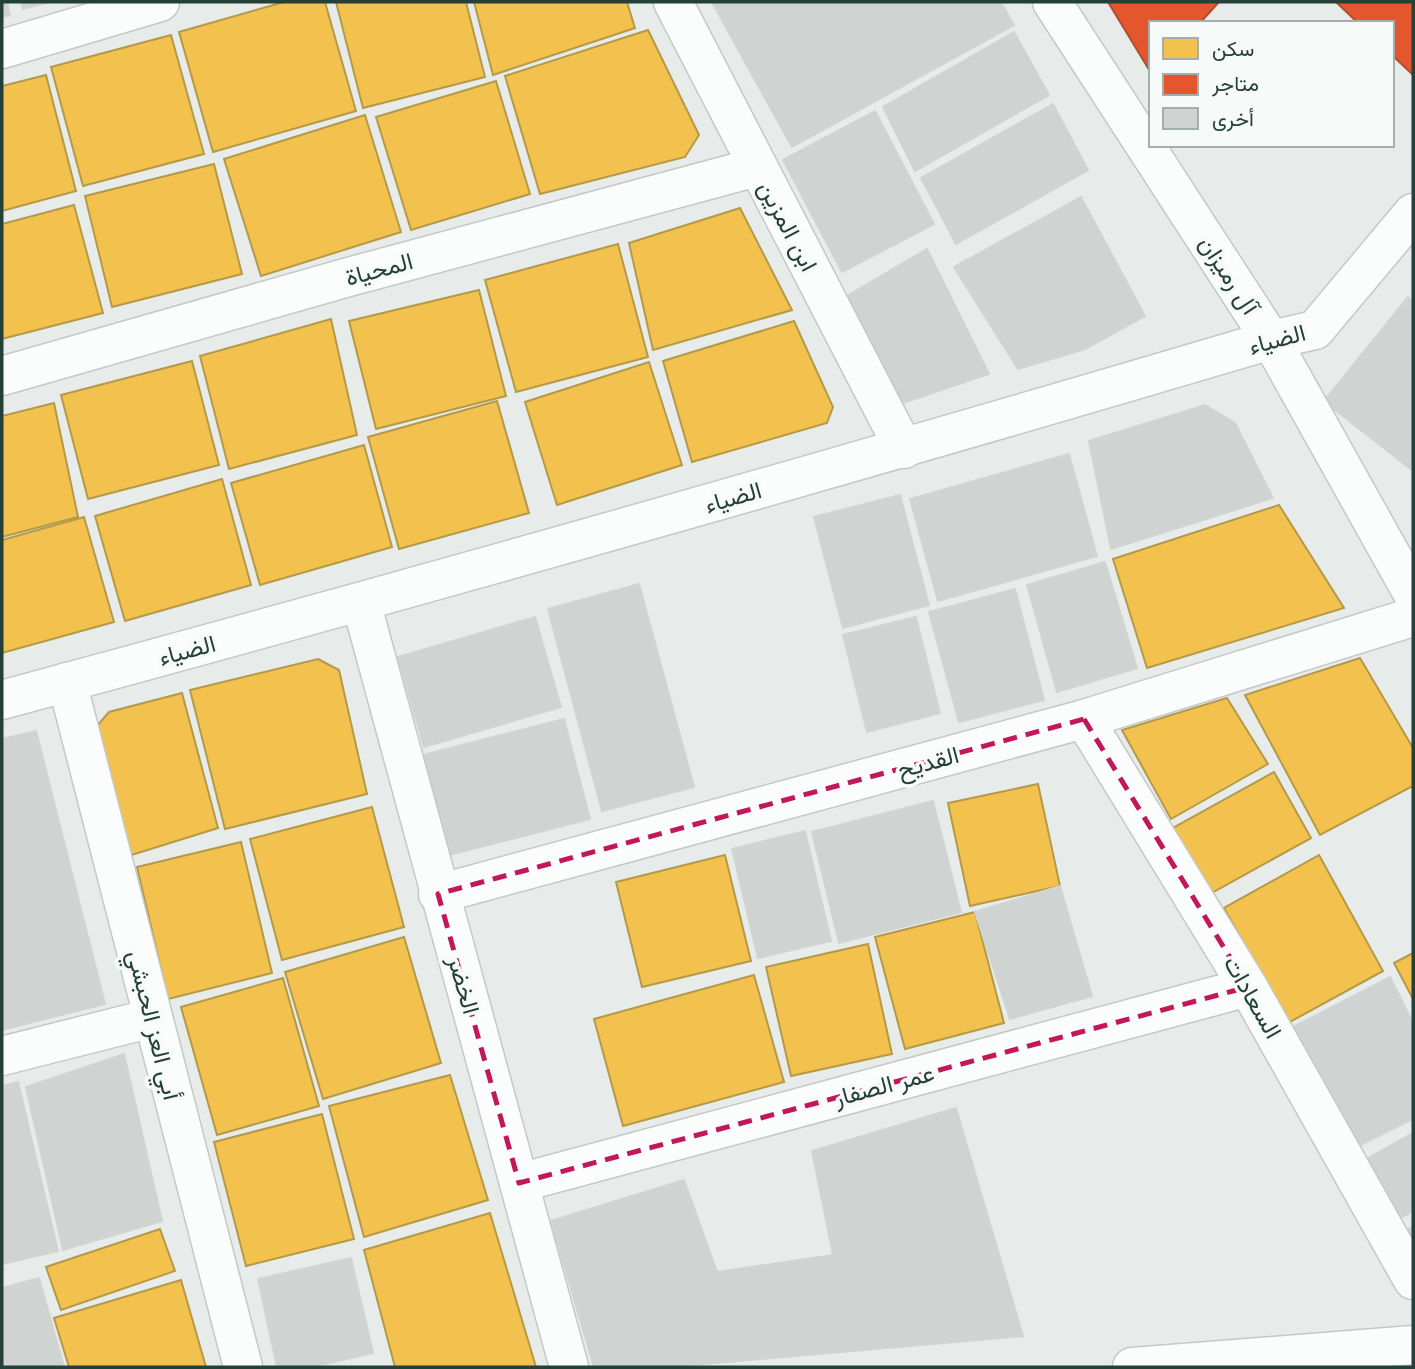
<svg xmlns="http://www.w3.org/2000/svg" width="1415" height="1369" viewBox="0 0 1415 1369" font-family="Jost,Vazirmatn,sans-serif">
<style>
.homes{fill:#f2c14e;stroke:#b49a48;stroke-width:2}
.shops{fill:#e4572e;stroke:#ab5031;stroke-width:2}
.building{fill:#cfd3d1;stroke:#d0d5d3;stroke-width:2}
.lines{fill:none;stroke-linecap:round;stroke-linejoin:round}
.minor-casing{stroke:#c4c9c7;stroke-width:41}
.minor{stroke:#fbfcfc;stroke-width:38}
.marked{fill:none;stroke:#c2185b;stroke-width:5;stroke-dasharray:14 9;stroke-linejoin:round}
.labels{text-anchor:middle;dominant-baseline:central;stroke-width:7;stroke-linejoin:round;paint-order:stroke}
.street-label{font-size:24px;fill:#254039;stroke:#f6faf8}
</style>
<rect width="100%" height="100%" fill="#e7ecea"/>
<g class="homes">
<path d="M 284,2 L 325,2 L 356,111 L 213,152 L 179,32 Z"/>
<path d="M 336,2 L 466,2 L 485,77 L 363,108 Z"/>
<path d="M 474,2 L 627,2 L 635,28 L 493,75 Z"/>
<path d="M 648,30 L 699,135 L 685,157 L 540,194 L 505,76 Z"/>
<path d="M 171,35 L 204,154 L 83,186 L 51,67 Z"/>
<path d="M 46,75 L 76,191 L 2,211 L 2,86 Z"/>
<path d="M 496,81 L 530,194 L 411,230 L 376,117 Z"/>
<path d="M 365,115 L 401,232 L 261,276 L 224,159 Z"/>
<path d="M 214,164 L 242,274 L 112,307 L 85,196 Z"/>
<path d="M 74,205 L 103,313 L 2,339 L 2,224 Z"/>
<path d="M 740,208 L 792,310 L 653,350 L 629,243 Z"/>
<path d="M 618,244 L 648,357 L 516,392 L 485,280 Z"/>
<path d="M 479,290 L 506,396 L 376,429 L 349,321 Z"/>
<path d="M 331,319 L 357,435 L 229,469 L 200,356 Z"/>
<path d="M 794,321 L 833,407 L 827,423 L 692,462 L 663,361 Z"/>
<path d="M 192,361 L 219,465 L 88,499 L 61,395 Z"/>
<path d="M 649,362 L 682,465 L 557,505 L 525,402 Z"/>
<path d="M 497,401 L 529,513 L 399,549 L 368,437 Z"/>
<path d="M 54,403 L 78,517 L 2,537 L 2,416 Z"/>
<path d="M 364,445 L 392,547 L 260,585 L 231,483 Z"/>
<path d="M 222,479 L 251,585 L 125,621 L 95,516 Z"/>
<path d="M 1279,505 L 1344,608 L 1147,668 L 1113,559 Z"/>
<path d="M 84,517 L 114,622 L 2,653 L 2,540 Z"/>
<path d="M 1360,658 L 1413,748 L 1413,786 L 1320,835 L 1245,695 Z"/>
<path d="M 318,659 L 339,670 L 367,794 L 225,829 L 190,690 Z"/>
<path d="M 182,693 L 218,828 L 122,858 L 96,727 L 109,712 Z"/>
<path d="M 1227,698 L 1268,764 L 1171,819 L 1122,730 Z"/>
<path d="M 1274,772 L 1311,838 L 1210,894 L 1173,828 Z"/>
<path d="M 1038,784 L 1060,886 L 970,906 L 948,803 Z"/>
<path d="M 372,807 L 404,927 L 282,960 L 250,839 Z"/>
<path d="M 241,842 L 272,973 L 168,999 L 137,867 Z"/>
<path d="M 725,855 L 751,961 L 642,987 L 616,882 Z"/>
<path d="M 1319,855 L 1383,971 L 1288,1023 L 1224,908 Z"/>
<path d="M 975,912 L 1004,1023 L 905,1049 L 875,937 Z"/>
<path d="M 404,937 L 441,1063 L 323,1099 L 285,972 Z"/>
<path d="M 868,944 L 892,1054 L 791,1076 L 766,967 Z"/>
<path d="M 1413,953 L 1413,999 L 1394,963 Z"/>
<path d="M 754,975 L 784,1082 L 623,1126 L 594,1019 Z"/>
<path d="M 283,978 L 319,1106 L 217,1135 L 181,1007 Z"/>
<path d="M 450,1075 L 488,1200 L 364,1237 L 329,1106 Z"/>
<path d="M 322,1114 L 354,1239 L 246,1266 L 214,1142 Z"/>
<path d="M 490,1213 L 536,1367 L 395,1367 L 364,1250 Z"/>
<path d="M 160,1229 L 175,1271 L 61,1310 L 46,1267 Z"/>
<path d="M 181,1280 L 206,1367 L 69,1367 L 54,1318 Z"/>
</g>
<g class="shops">
<path d="M 1108,2 L 1219,2 L 1200,23 L 1151,23 L 1151,73 Z"/>
<path d="M 1336,2 L 1413,2 L 1413,75 L 1392,55 L 1392,23 L 1358,23 Z"/>
</g>
<g class="building">
<path d="M 2,2 L 7,2 L 10,15 L 2,17 Z"/>
<path d="M 21,2 L 49,2 L 23,9 Z"/>
<path d="M 717,2 L 1001,2 L 1014,25 L 792,147 L 713,4 Z"/>
<path d="M 1014,32 L 1049,95 L 915,171 L 883,107 Z"/>
<path d="M 1053,104 L 1088,170 L 956,244 L 921,178 Z"/>
<path d="M 875,111 L 934,224 L 842,272 L 783,160 Z"/>
<path d="M 1081,197 L 1145,316 L 1085,349 L 1018,369 L 954,267 Z"/>
<path d="M 927,249 L 989,374 L 903,403 L 845,297 Z"/>
<path d="M 1408,297 L 1413,302 L 1413,471 L 1324,401 Z"/>
<path d="M 1205,405 L 1235,423 L 1273,498 L 1111,549 L 1089,441 Z"/>
<path d="M 1069,454 L 1097,556 L 938,601 L 910,499 Z"/>
<path d="M 900,495 L 929,605 L 843,628 L 814,517 Z"/>
<path d="M 1105,562 L 1137,668 L 1057,692 L 1027,585 Z"/>
<path d="M 639,584 L 694,787 L 602,811 L 548,609 Z"/>
<path d="M 1015,589 L 1044,700 L 959,722 L 929,612 Z"/>
<path d="M 535,617 L 561,707 L 424,747 L 398,657 Z"/>
<path d="M 916,617 L 940,713 L 867,732 L 843,635 Z"/>
<path d="M 564,719 L 590,819 L 445,856 L 419,756 Z"/>
<path d="M 36,731 L 105,1004 L 2,1030 L 2,739 Z"/>
<path d="M 933,801 L 961,912 L 839,943 L 812,832 Z"/>
<path d="M 805,831 L 831,941 L 758,958 L 732,849 Z"/>
<path d="M 1060,886 L 1092,996 L 1010,1019 L 975,912 Z"/>
<path d="M 1390,977 L 1413,1023 L 1413,1119 L 1353,1149 L 1291,1028 Z"/>
<path d="M 124,1054 L 162,1221 L 63,1250 L 26,1087 Z"/>
<path d="M 18,1082 L 58,1251 L 2,1264 L 2,1086 Z"/>
<path d="M 956,1108 L 1023,1336 L 671,1367 L 594,1367 L 551,1221 L 684,1180 L 717,1272 L 833,1255 L 812,1151 Z"/>
<path d="M 1413,1133 L 1413,1211 L 1392,1223 L 1358,1164 Z"/>
<path d="M 1413,1226 L 1413,1242 L 1407,1230 Z"/>
<path d="M 351,1258 L 373,1353 L 312,1367 L 277,1367 L 258,1279 Z"/>
<path d="M 39,1278 L 64,1367 L 2,1367 L 2,1288 Z"/>
</g>
<g class="lines">
<g class="minor-casing">
<g id="minor">
<path d="M 673,2 L 904,449"/>
<path d="M 1052,2 L 1271,340 L 1413,594"/>
<path d="M 2,49 L 160,2"/>
<path d="M 2,376 L 345,278 L 757,167"/>
<path d="M 361,602 L 569,1367"/>
<path d="M 67,682 L 243,1367"/>
<path d="M 2,700 C 426,585 849,465 1271,340 L 1315,330 L 1413,213"/>
<path d="M 1084,719 L 1248,987 L 1413,1280"/>
<path d="M 438,894 L 1084,719 L 1413,617"/>
<path d="M 2,1056 L 152,1018"/>
<path d="M 519,1183 L 1248,987"/>
<path d="M 1132,1367 L 1413,1345"/>
</g>
</g>
<use href="#minor" class="minor"/>
</g>
<path class="marked" d="M 1084,719 L 1248,987 L 519,1183 L 438,894 Z"/>
<g class="labels">
<g class="street-label">
<text transform="translate(788 226) rotate(62)">ابن المزين</text>
<text transform="translate(379 269) rotate(-15)">المحياة</text>
<text transform="translate(1229 275) rotate(57)">آل رميزان</text>
<text transform="translate(1277 339) rotate(-15)">الضياء</text>
<text transform="translate(733 497) rotate(-16)">الضياء</text>
<text transform="translate(187 650) rotate(-15)">الضياء</text>
<text transform="translate(928 762) rotate(-15)">القديح</text>
<text transform="translate(464 985) rotate(74)">الخضر</text>
<text transform="translate(1253 997) rotate(60)">السعادات</text>
<text transform="translate(154 1025) rotate(76)">أبي العز الحبشي</text>
<text transform="translate(884 1085) rotate(-15)">عمر الصفار</text>
</g>
</g>
<rect width="1415" height="1369" fill="none" stroke="#254039" stroke-width="7"/>
<rect x="1149" y="21" width="245" height="126" fill="#f6faf8" stroke="#a2b0ac" stroke-width="2"/>
<rect x="1163" y="38" width="35" height="21" fill="#f2c14e" stroke="#a2b0ac" stroke-width="2"/>
<text x="1212" y="56" font-size="21" fill="#254039">سكن</text>
<rect x="1163" y="74" width="35" height="21" fill="#e4572e" stroke="#a2b0ac" stroke-width="2"/>
<text x="1212" y="91" font-size="21" fill="#254039">متاجر</text>
<rect x="1163" y="108" width="35" height="21" fill="#cfd3d1" stroke="#a2b0ac" stroke-width="2"/>
<text x="1212" y="126" font-size="21" fill="#254039">أخرى</text>
</svg>
